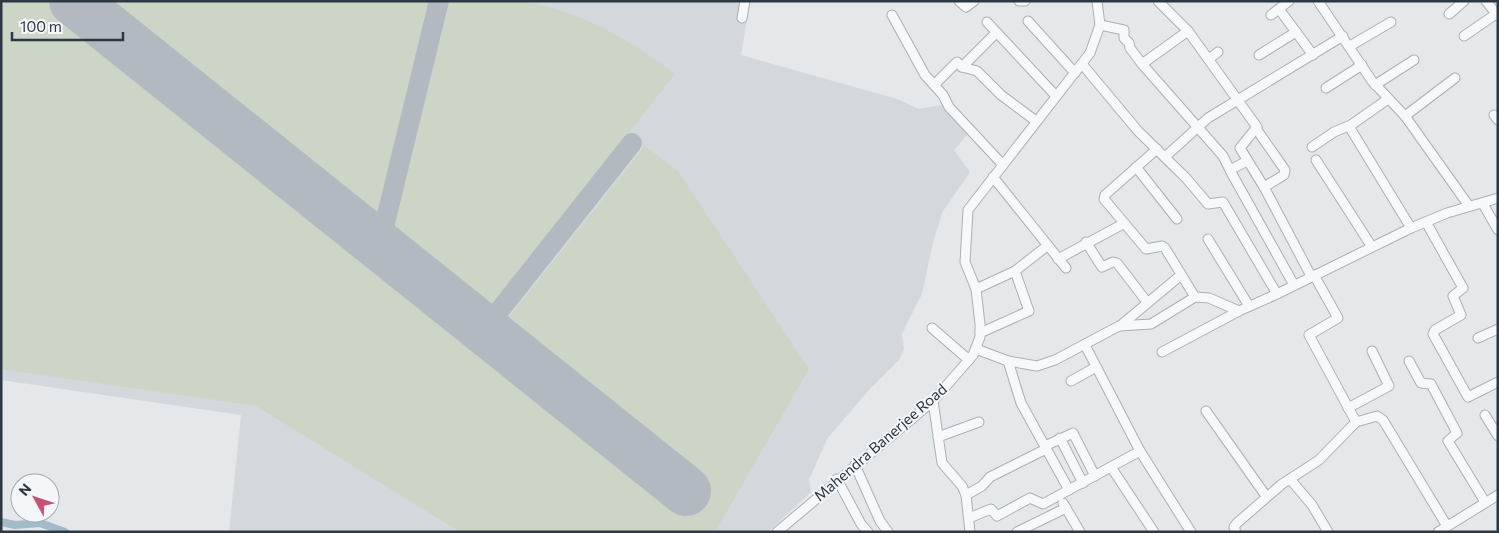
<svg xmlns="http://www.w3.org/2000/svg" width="1499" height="533" viewBox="0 0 1499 533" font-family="Commissioner,sans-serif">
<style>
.built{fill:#d3d8dd}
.green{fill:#ccd5c6}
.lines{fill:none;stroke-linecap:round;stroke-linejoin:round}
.canal{stroke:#a2bbc9;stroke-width:8}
.taxiway{stroke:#b2b9c0;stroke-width:20}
.runway{stroke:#b2b9c0;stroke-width:50}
.minor-casing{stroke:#a9b0b5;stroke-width:11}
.minor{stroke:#f7f8fa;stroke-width:9}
.labels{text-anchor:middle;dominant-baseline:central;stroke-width:4;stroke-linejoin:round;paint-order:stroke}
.street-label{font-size:15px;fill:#2d3843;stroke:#f4f7f9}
</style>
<rect width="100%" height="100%" fill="#e4e8eb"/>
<path class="built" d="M 1,1 L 750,1 L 741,55 L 897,99 L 919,109 L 941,105 L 968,134 L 954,150 L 970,172 L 943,211 L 933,242 L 922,294 L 902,334 L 904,349 L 899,360 L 868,391 L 827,439 L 809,480 L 811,492 L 768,532 L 229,532 L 241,415 L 1,380 Z"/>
<g class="green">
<path d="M 1,1 L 50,1 L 680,501 L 700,476 L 505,322 L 645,146 L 678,171 L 809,369 L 715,532 L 460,532 L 256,406 L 1,369 Z"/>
<path d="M 102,1 L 433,1 L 376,220 Z"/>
<path d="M 450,1 C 473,1 505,0 527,2 C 582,12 631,40 675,74 L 489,311 L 392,233 Z"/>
</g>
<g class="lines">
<path class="canal" d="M 1,522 L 15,525 L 40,523 L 65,532"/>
<g class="taxiway">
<path d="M 385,223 L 384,242 L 391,256"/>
<path d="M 363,234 L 382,226 L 385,223 L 439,1"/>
<path d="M 484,330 L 632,143"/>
</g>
<path class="runway" d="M 74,1 L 686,491"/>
<g class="minor-casing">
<g id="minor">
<path d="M 959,1 L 966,7 L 974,1"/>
<path d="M 1019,1 L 1025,1"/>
<path d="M 1158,1 L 1188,31 L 1257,127 L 1240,148 L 1264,187 L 1311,276"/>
<path d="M 1318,1 L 1372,81 L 1405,116 L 1469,206"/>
<path d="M 1486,1 L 1498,16"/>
<path d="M 1449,14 L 1464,1"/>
<path d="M 892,15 L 925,75 L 943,95 L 949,107 L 1003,165"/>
<path d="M 1271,15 L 1289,1"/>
<path d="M 742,18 L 745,1"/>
<path d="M 1028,21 L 1075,73"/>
<path d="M 987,22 L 1056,96"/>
<path d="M 1100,25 L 1124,30 L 1124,38 L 1129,43 L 1130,48 L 1142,64"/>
<path d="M 1188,31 L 1142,64 L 1223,156 L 1230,170"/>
<path d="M 1296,32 L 1313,55"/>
<path d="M 1464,36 L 1496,14"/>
<path d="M 1350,46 L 1391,22"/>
<path d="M 1259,55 L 1296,32 L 1279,9"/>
<path d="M 1209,59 L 1218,52"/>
<path d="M 1082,64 L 1138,131 L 1186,178 L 1208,204 L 1223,202 L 1277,294"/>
<path d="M 962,67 L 996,33"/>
<path d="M 934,85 L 957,62 L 962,67 L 977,71 L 1001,95 L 1036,121"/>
<path d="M 1375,85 L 1414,60"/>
<path d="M 1326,88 L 1362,65"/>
<path d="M 1388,99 L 1351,125 L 1350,128 L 1411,228"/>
<path d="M 1494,115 L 1498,120"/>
<path d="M 1405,116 L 1455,78"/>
<path d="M 1257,130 L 1285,170 L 1284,175 L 1264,187"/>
<path d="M 1312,147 L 1334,132 L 1351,125"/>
<path d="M 1157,149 L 1105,195 L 1104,199 L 1146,249 L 1162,246 L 1165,248 L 1195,297"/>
<path d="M 1165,157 L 1208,118 L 1343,36"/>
<path d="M 1316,160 L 1372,247"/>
<path d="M 1247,161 L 1230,170 L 1232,174 L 1294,285"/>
<path d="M 1136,167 L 1177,219"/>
<path d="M 993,177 L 1066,268"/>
<path d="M 1483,204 L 1498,230"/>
<path d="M 1426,222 L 1463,288 L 1453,296 L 1461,315 L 1435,330 L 1433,334 L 1468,397 L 1498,382"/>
<path d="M 1208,239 L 1249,306"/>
<path d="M 1086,242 L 1102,267 L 1113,262 L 1117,263 L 1147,302"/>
<path d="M 1058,259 L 1123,224"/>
<path d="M 976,289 L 1015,271 L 1047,246"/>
<path d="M 1120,326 L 1181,275"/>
<path d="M 932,328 L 969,360"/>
<path d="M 980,333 L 1029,311 L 1015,271"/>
<path d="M 1478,338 L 1498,329"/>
<path d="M 1085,345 L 1140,451 L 1191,532"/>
<path d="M 976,349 L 1008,361 L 1037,366 L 1055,360 L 1119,326 L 1151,324 L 1195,297 L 1209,298 L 1239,311 L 1277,294 L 1411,228 L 1447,213 L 1498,198"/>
<path d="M 1162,352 L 1239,311"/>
<path d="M 1008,361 L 1021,403 L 1069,490"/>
<path d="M 1409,361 L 1421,383 L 1431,384 L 1457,433 L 1448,441 L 1485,502"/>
<path d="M 1071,381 L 1096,367"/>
<path d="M 933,401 L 942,463 L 962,486 L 966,495 L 970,532"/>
<path d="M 1348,408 L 1389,386 L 1372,351"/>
<path d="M 1206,411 L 1266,496"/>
<path d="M 1485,415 L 1498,436"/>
<path d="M 1356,422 L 1377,416 L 1383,420 L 1447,526"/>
<path d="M 938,437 L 979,422"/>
<path d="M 1060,438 L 1083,483"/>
<path d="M 1045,446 L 1073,433 L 1095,476"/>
<path d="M 855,465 L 880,521 L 888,532"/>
<path d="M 1111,467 L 1154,532"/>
<path d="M 837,479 L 861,524 L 868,532"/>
<path d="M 1290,479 L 1312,505 L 1328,532"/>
<path d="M 966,495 L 982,486 L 990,477 L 1046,449"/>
<path d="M 1063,503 L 1080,532"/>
<path d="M 969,518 L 991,509 L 997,516 L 1030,498 L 1043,504 L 1140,451"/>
<path d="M 777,532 L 933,401 L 973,355 L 980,337 L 980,324 L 976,289 L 965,262 L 968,210 L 1090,53 L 1100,25 L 1097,1"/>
<path d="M 1017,532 L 1066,508"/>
<path d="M 1236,532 L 1234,527 L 1237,523 L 1282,484 L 1319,460 L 1356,422 L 1309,335 L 1338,318 L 1314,275"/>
<path d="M 1438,532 L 1498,495"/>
</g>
</g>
<use href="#minor" class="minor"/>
</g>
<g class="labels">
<g class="street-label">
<text transform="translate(880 442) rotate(-41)">Mahendra Banerjee Road</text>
</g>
</g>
<rect width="1499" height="533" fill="none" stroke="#2d3843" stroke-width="5"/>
<g transform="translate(35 498) rotate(310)"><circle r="24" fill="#f4f7f9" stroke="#a4abb0"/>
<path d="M0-4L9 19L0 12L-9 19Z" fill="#c85276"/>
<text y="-8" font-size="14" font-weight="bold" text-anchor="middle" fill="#2d3843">N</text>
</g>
<path d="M12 32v8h111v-8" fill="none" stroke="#2d3843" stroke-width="2.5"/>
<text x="20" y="32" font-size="15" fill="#2d3843" stroke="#f4f7f9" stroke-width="4" paint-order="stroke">100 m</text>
</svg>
